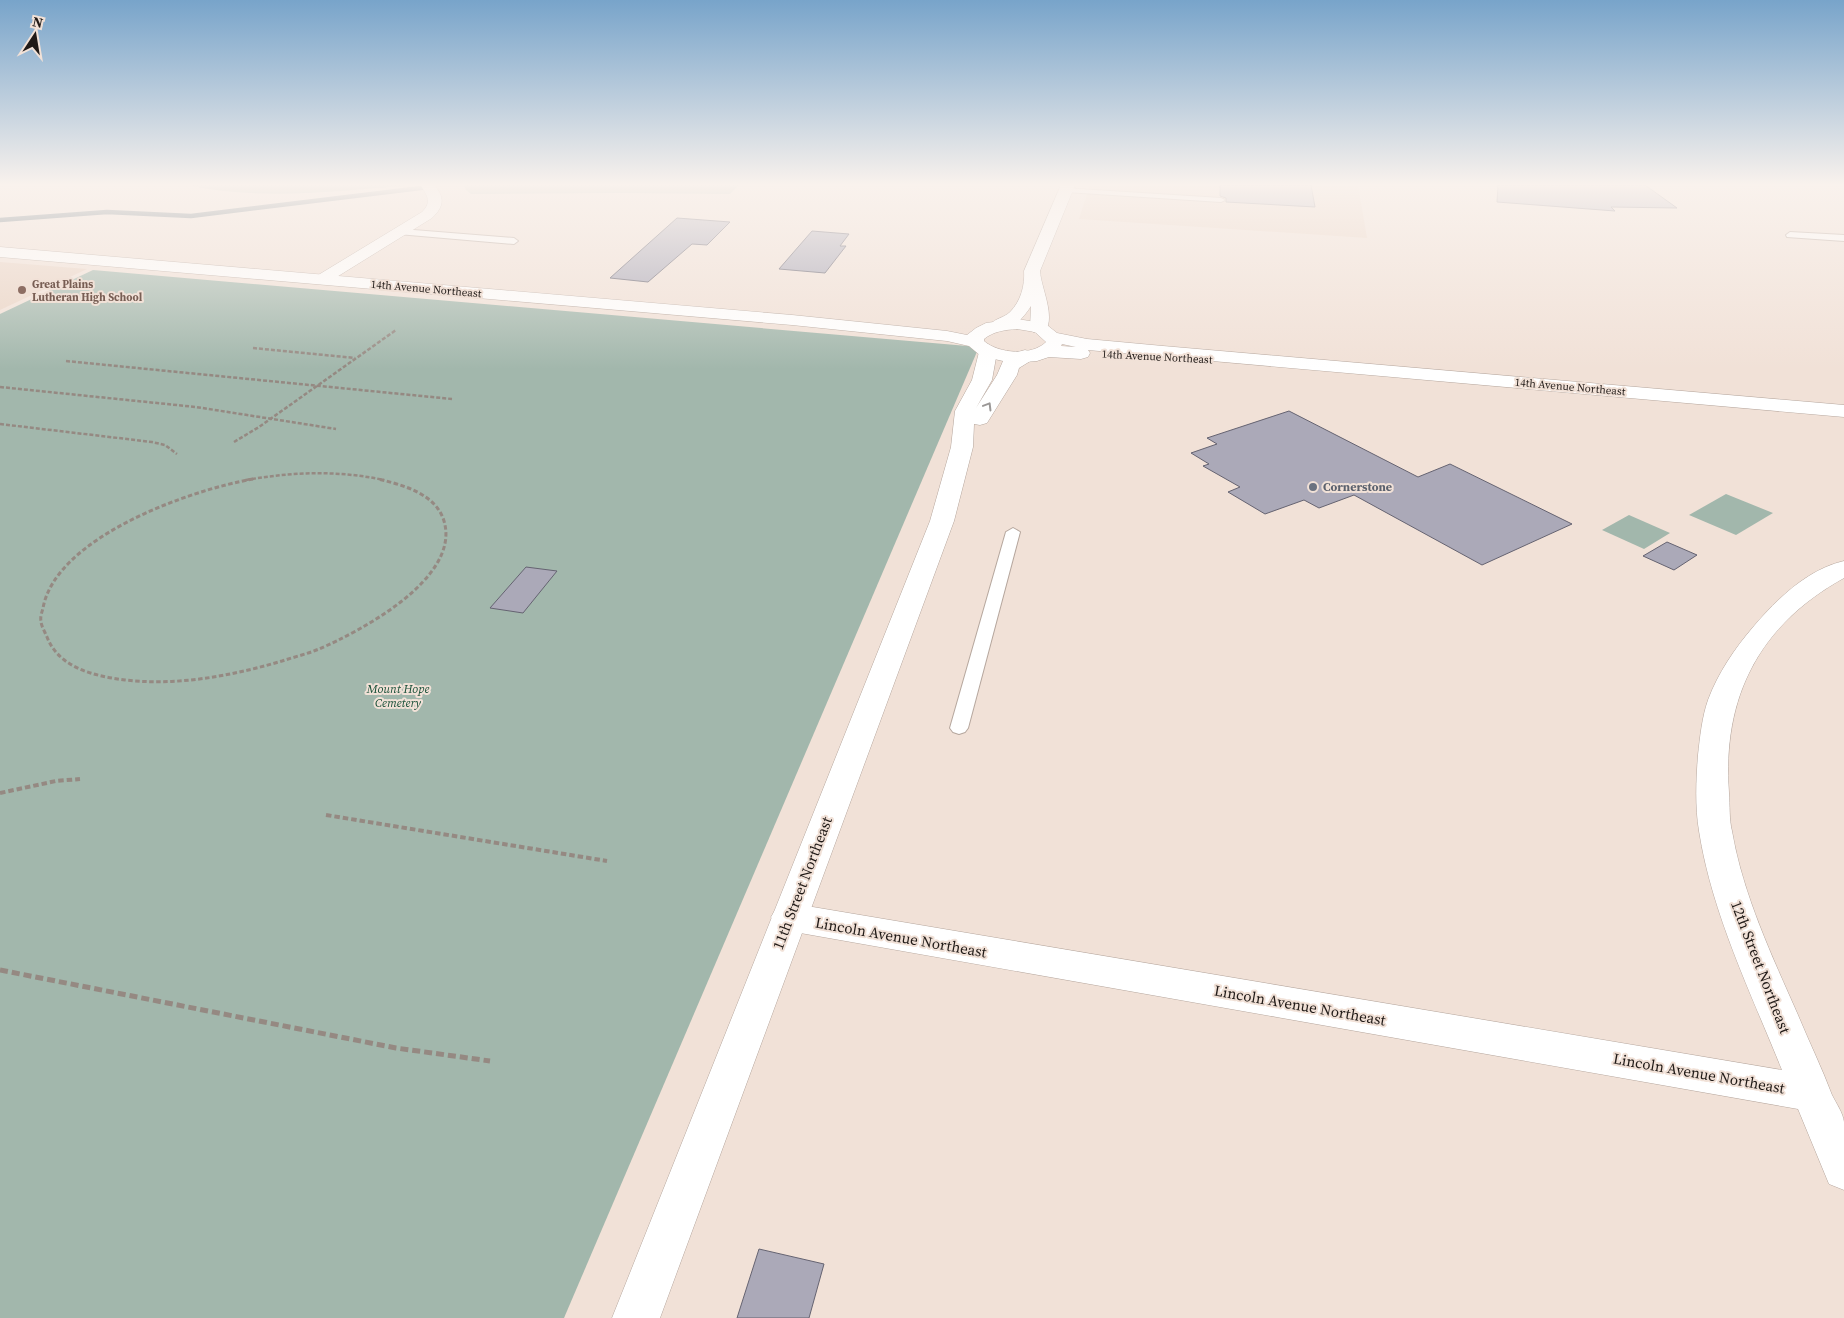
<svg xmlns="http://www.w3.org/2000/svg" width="1844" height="1318" viewBox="0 0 1844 1318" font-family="'Source Serif 4',serif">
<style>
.built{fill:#ead4c5}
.green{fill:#a2b7ac}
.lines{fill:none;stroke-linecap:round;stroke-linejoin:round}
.stream{stroke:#586a75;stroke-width:4.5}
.building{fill:#aba9b8;stroke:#656371}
.service-casing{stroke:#b5a69d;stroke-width:2}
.minor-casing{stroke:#b5a69d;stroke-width:1}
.tertiary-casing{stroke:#b5a69d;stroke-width:1}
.secondary-casing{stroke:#b5a69d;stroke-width:1}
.path-far3{stroke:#958982;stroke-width:2.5;stroke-dasharray:4 2;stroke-linecap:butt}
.path-far2{stroke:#958982;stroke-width:3;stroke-dasharray:4.5 2.5;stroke-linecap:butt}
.path-far1{stroke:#958982;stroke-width:4;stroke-dasharray:5.5 3;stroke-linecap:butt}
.path{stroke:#958982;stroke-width:5;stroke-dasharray:8 4;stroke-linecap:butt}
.service{fill:#fff;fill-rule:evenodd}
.minor{fill:#fff;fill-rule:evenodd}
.tertiary{fill:#fff;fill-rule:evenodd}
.secondary{fill:#fff;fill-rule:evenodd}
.oneway{stroke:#9b9897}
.education-dot{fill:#8d6e63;stroke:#f1e1d7;stroke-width:2}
.worship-dot{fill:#6b7280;stroke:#f1e1d7;stroke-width:2}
.labels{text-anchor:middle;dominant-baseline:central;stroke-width:4;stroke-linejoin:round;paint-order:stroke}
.far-education-label{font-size:11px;font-weight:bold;fill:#785e54;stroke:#f1e1d7;text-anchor:start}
.far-street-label{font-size:11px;fill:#201a17;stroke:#f1e1d7}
.worship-label{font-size:12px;font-weight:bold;fill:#5b616d;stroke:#f1e1d7;text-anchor:start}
.park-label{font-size:12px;font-style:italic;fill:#164e36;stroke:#f1e1d7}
.near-street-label{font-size:15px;fill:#201a17;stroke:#f1e1d7}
</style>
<rect width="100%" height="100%" fill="#f1e1d7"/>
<g class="built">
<path d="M 1090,185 L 1358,185 L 1367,238 L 1079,219 Z"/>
<path d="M 0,262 L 87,269 L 0,310 Z"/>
</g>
<g class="green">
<path d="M 187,185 L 413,185 C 338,191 261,201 187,185 Z"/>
<path d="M 464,185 L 739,185 L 730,194 L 617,193 L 471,194 L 466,190 Z"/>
<path d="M 93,270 L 979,347 L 564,1318 L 0,1318 L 0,314 Z"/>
<path d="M 1726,494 L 1773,513 L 1736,535 L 1689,515 Z"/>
<path d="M 1629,515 L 1670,533 L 1644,549 L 1602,530 Z"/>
</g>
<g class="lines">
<path class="stream" d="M 0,220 L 107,212 L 191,216 L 429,187"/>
</g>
<g class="building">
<path d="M 1220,185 L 1311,185 L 1315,207 L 1226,202 L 1226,198 L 1220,196 Z"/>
<path d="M 1498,185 L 1645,185 L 1677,208 L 1611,207 L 1615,211 L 1497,202 Z"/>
<path d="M 677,218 L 730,222 L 707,245 L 692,244 L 648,282 L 610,278 Z"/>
<path d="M 812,231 L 849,234 L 840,246 L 846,246 L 825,273 L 779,269 Z"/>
<path d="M 1289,411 L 1418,477 L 1450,464 L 1572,524 L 1482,565 L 1354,495 L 1319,508 L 1304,500 L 1265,514 L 1228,492 L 1240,487 L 1203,466 L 1209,464 L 1191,453 L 1217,444 L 1207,438 Z"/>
<path d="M 1667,542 L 1697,555 L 1674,570 L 1643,556 Z"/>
<path d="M 526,567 L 557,571 L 523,613 L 490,608 Z"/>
<path d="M 759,1249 L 824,1264 L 809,1318 L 737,1318 Z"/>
</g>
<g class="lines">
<g class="service-casing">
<g id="service">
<path d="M 1063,188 L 1221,198 L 1225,200 L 1221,202 L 1066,192 L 1063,192 Z"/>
<path d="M 401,229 L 514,238 L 518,241 L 514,244 L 398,234 L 398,230 Z"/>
<path d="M 1790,232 L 1844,235 L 1844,241 L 1787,237 L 1786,235 Z"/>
<path d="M 1013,528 L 1020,532 L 968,728 L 965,732 L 959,734 L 953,732 L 950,728 L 1006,532 Z"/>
</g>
</g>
<g class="minor-casing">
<g id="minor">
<path d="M 421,185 L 434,185 C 445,197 444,207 432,218 L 327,283 L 315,283 L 313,280 L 315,277 L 422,212 C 433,201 426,195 421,185 Z"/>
<path d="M 1844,561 L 1844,578 C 1759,625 1722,697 1729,793 C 1730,806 1729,819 1732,831 C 1743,895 1772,956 1798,1015 C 1809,1042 1822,1068 1832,1095 C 1836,1103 1843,1113 1844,1122 C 1844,1144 1844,1168 1844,1190 L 1829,1184 L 1798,1109 L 789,931 L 777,927 L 771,917 L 777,907 L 789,903 L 1782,1070 C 1751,993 1712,914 1699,831 C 1695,807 1696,780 1698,755 C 1700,737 1702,717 1708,700 C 1718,673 1735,648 1754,626 C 1777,599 1808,569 1844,561 Z"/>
</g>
</g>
<g class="tertiary-casing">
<g id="tertiary">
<path d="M 1061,185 L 1075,185 L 1040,271 C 1041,288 1056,316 1045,332 L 1039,333 L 1033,332 L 1030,328 L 1031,306 C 1023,319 1010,333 993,329 L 990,325 C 995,318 1004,318 1010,312 C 1021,301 1025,285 1024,271 Z"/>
<path d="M 988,346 L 995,348 L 997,352 L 992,380 L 976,408 L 997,375 L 1003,361 L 1018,352 L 1025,350 L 1032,352 L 1034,356 L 1032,360 L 1019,368 L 1017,375 L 987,423 L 980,425 L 974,424 L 973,447 L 954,521 L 660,1318 L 612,1318 L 930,521 L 951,447 L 955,411 L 972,380 L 979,352 L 981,348 Z"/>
</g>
</g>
<g class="secondary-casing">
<path id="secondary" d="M 0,247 L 792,315 L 947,331 L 967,335 L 976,328 L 986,323 L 1017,319 L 1036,322 L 1047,325 L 1057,333 L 1087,339 L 1163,346 L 1844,405 L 1844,417 L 1088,350 L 1090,353 L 1088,357 L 1081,359 L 1049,357 L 1037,361 L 1012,363 L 981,356 L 969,346 L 947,341 L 792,325 L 0,257 ZM 1017,329 L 1035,332 L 1046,342 C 1032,356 999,354 984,341 L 984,339 C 994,331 1005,330 1017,329 ZM 1062,344 L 1076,347 L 1061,346 Z"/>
</g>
<g class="path-far3">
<path d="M 253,348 L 355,358"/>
<path d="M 66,361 L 452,399"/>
<path d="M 0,387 L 196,407 L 336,429"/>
<path d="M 0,424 L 152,442 L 165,445 L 177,454"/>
<path d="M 234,442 L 259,427 L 396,330"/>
<path d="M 246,480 C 292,472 337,470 384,480"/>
</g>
<path class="path-far2" d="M 253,479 C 190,490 56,537 43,608 C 42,612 40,617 41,621 C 41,626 45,632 47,637 C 59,668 94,676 125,680 C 178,686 231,676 282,661 C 294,657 307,654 319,649 C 361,631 461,578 444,521 C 436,494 403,485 378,479"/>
<g class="path-far1">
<path d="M 0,793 L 56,781 L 80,779"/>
<path d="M 326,815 L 607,861"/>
</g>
<path class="path" d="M 0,970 L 396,1048 L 490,1061"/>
<use href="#service" class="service"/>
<use href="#minor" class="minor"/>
<use href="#tertiary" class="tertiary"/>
<use href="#secondary" class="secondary"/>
</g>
<defs><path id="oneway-chevron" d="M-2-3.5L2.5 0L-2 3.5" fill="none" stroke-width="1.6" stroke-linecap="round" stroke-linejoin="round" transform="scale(1.25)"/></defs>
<use class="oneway" href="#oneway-chevron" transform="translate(988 406) rotate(-59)"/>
<linearGradient id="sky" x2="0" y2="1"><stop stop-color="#78a4ca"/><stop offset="0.5" stop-color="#f9f2ed"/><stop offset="1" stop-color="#f9f2ed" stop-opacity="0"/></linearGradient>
<rect width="1844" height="369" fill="url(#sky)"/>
<circle class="education-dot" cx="22" cy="290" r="5"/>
<circle class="worship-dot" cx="1313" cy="487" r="5"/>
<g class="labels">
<g class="far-education-label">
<text x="32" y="284">Great Plains<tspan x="32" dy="13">Lutheran High School</tspan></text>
</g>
<g class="far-street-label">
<text transform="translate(426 289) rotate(5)">14th Avenue Northeast</text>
<text transform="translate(1157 357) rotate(3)">14th Avenue Northeast</text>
<text transform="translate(1570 387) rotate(5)">14th Avenue Northeast</text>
</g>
<g class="worship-label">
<text x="1323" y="487">Cornerstone</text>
</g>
<g class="park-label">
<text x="398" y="689">Mount Hope<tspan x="398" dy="14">Cemetery</tspan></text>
</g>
<g class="near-street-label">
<text transform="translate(802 883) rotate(-69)">11th Street Northeast</text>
<text transform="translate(901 937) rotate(10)">Lincoln Avenue Northeast</text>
<text transform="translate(1761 967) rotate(69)">12th Street Northeast</text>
<text transform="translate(1300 1005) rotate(10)">Lincoln Avenue Northeast</text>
<text transform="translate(1699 1073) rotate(10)">Lincoln Avenue Northeast</text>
</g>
</g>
<g transform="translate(35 35) rotate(12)" stroke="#f1e1d7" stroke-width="4" paint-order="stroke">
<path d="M0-4L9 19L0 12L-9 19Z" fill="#201a17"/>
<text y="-8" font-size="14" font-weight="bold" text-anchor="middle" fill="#201a17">N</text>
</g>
</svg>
